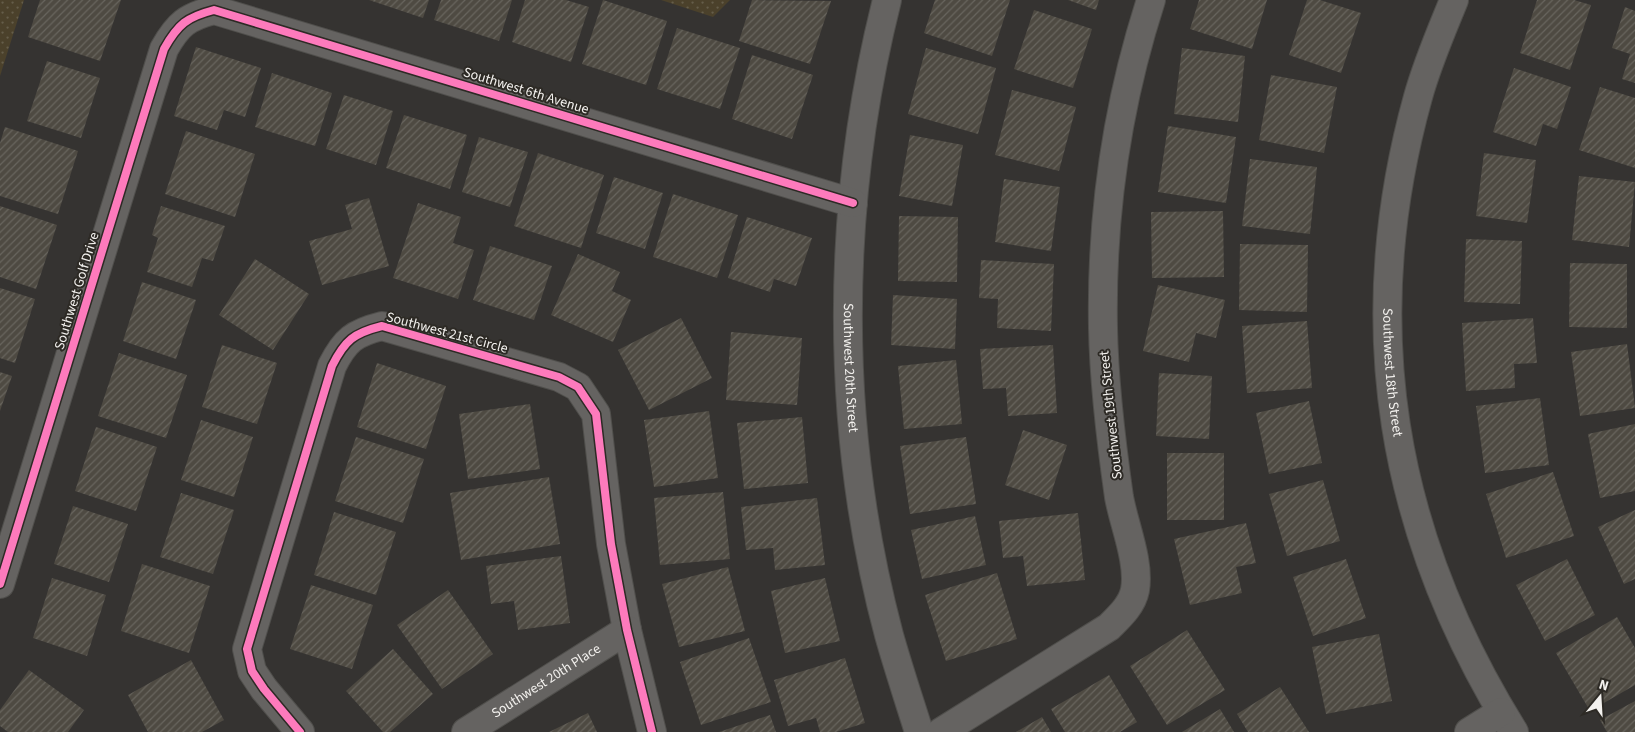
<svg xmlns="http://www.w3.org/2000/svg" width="1635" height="732" viewBox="0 0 1635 732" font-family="'Source Sans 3',sans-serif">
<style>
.grass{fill:url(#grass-dots)}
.building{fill:url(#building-hatch)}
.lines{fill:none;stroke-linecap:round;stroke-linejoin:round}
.minor-casing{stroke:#504f4c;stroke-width:30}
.minor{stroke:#656361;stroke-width:28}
.cycleway-casing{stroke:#2d2a25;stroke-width:11}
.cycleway{stroke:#fd7abc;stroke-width:8}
.labels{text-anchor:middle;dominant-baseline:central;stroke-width:4;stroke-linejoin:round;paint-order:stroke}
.street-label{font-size:14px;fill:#f3f1ee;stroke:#2d2a25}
</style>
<defs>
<pattern id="grass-dots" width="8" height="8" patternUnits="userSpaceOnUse" patternTransform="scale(1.25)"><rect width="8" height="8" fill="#4b412b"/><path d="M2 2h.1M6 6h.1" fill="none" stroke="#655d4a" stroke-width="1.8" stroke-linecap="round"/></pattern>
<pattern id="building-hatch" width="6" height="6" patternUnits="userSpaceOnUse" patternTransform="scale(1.25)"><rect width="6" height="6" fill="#4e4a42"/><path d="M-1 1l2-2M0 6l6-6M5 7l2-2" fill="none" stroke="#68655e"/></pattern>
</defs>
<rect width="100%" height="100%" fill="#353331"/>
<g class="grass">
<path d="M 0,0 L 24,0 L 0,76 Z"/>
<path d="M 661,0 L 730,0 L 713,17 Z"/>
</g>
<g class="building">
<path d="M 40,0 L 121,0 L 100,61 L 28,37 Z"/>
<path d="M 369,0 L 429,0 L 423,18 Z"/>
<path d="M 441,0 L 512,0 L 499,41 L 434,20 Z"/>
<path d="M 525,0 L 566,0 L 589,7 L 571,62 L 512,42 Z"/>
<path d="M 603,0 L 667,21 L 646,85 L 582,64 Z"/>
<path d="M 752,0 L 831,1 L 810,64 L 739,41 Z"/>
<path d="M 935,0 L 1010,0 L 992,56 L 924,33 Z"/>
<path d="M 1068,0 L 1099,0 L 1096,10 Z"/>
<path d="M 1199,0 L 1267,0 L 1252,49 L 1190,29 Z"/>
<path d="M 1307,0 L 1320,0 L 1361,13 L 1341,73 L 1289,55 Z"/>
<path d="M 1537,0 L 1574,0 L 1591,5 L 1570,70 L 1520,53 Z"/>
<path d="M 1625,7 L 1635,11 L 1635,83 L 1622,79 L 1630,54 L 1612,48 Z"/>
<path d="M 1034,10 L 1092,29 L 1073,88 L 1014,69 Z"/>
<path d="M 677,28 L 740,48 L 720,109 L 657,89 Z"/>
<path d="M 196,47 L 261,68 L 245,117 L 224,110 L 217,130 L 174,116 Z"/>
<path d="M 926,48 L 996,68 L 978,134 L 908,114 Z"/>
<path d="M 1182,48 L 1245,56 L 1238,122 L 1174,114 Z"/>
<path d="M 752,55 L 813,75 L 792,139 L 732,119 Z"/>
<path d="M 47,61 L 100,78 L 81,138 L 27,121 Z"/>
<path d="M 1514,68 L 1571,87 L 1557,129 L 1543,124 L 1536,146 L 1493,132 Z"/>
<path d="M 272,73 L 332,93 L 315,146 L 255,127 Z"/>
<path d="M 1271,75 L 1337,87 L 1324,153 L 1259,140 Z"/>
<path d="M 1600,87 L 1635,98 L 1635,168 L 1579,150 Z"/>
<path d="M 1012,90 L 1076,107 L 1059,171 L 995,155 Z"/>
<path d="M 344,95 L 393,111 L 376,165 L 326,149 Z"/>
<path d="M 404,115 L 467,135 L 450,189 L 386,168 Z"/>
<path d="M 1168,126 L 1236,137 L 1226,203 L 1158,192 Z"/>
<path d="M 5,127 L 78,151 L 58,214 L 0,196 L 0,143 Z"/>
<path d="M 186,131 L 255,154 L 235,217 L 165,194 Z"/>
<path d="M 910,135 L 963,145 L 952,206 L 899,196 Z"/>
<path d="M 479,137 L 528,152 L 510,207 L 462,192 Z"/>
<path d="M 538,153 L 604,175 L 581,248 L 514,226 Z"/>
<path d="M 1484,153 L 1536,160 L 1527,223 L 1476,216 Z"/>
<path d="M 1250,159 L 1317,167 L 1310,234 L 1242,226 Z"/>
<path d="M 1579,176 L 1635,182 L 1629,247 L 1572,240 Z"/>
<path d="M 614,177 L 663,193 L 645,249 L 596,233 Z"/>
<path d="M 1004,179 L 1060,187 L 1051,251 L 995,242 Z"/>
<path d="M 673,194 L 738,215 L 717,278 L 653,257 Z"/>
<path d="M 369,198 L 389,266 L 322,285 L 309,241 L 352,229 L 345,205 Z"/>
<path d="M 418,203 L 461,217 L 453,243 L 474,250 L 458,299 L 393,278 Z"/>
<path d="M 0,206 L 57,225 L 36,289 L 0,277 Z"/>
<path d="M 161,206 L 225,226 L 213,261 L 202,258 L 192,287 L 147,272 L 158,238 L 152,235 Z"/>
<path d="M 1223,211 L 1224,277 L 1152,278 L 1151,212 Z"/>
<path d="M 899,216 L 958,217 L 957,282 L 898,281 Z"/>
<path d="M 747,217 L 812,238 L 796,286 L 774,279 L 770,292 L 728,278 Z"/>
<path d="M 1466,239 L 1522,241 L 1520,304 L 1464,302 Z"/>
<path d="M 1240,244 L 1308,245 L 1307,312 L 1239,310 Z"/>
<path d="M 490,246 L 552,266 L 534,320 L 473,300 Z"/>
<path d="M 578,254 L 620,272 L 612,291 L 631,300 L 613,342 L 551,315 Z"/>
<path d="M 255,259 L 309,294 L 273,350 L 219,315 Z"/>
<path d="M 981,260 L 1054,264 L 1051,331 L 997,328 L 998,299 L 979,298 Z"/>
<path d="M 1570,263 L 1627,264 L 1627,328 L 1569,327 Z"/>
<path d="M 142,282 L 196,300 L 176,359 L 123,341 Z"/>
<path d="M 1158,285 L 1225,300 L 1216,338 L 1196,333 L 1189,362 L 1143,351 Z"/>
<path d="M 0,288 L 35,299 L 15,363 L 0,358 Z"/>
<path d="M 893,295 L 957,299 L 955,349 L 891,345 Z"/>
<path d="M 681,318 L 712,378 L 649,410 L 618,350 Z"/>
<path d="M 1533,318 L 1537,363 L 1514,364 L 1515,388 L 1466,391 L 1462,323 Z"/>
<path d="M 1307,321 L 1312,388 L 1247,393 L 1242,326 Z"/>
<path d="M 731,332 L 802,338 L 797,405 L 726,400 Z"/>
<path d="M 1627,344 L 1635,408 L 1580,416 L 1571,352 Z"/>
<path d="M 222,345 L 277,363 L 257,424 L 202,407 Z"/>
<path d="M 1053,345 L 1057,413 L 1008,416 L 1006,388 L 983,389 L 980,349 Z"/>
<path d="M 119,353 L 187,375 L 166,438 L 98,416 Z"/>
<path d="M 956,360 L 962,424 L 904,429 L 898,366 Z"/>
<path d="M 377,363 L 446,386 L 426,449 L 357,427 Z"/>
<path d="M 0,372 L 12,376 L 0,411 Z"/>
<path d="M 1159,373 L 1212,376 L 1209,439 L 1156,436 Z"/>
<path d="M 1540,398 L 1549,465 L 1485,473 L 1476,406 Z"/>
<path d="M 1309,401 L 1322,463 L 1269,474 L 1256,413 Z"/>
<path d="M 530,404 L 540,469 L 468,479 L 459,414 Z"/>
<path d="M 709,411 L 718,478 L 654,487 L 644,420 Z"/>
<path d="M 802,417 L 808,483 L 744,489 L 737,423 Z"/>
<path d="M 201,420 L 253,437 L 234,497 L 181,480 Z"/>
<path d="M 1635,424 L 1635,491 L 1600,498 L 1588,434 Z"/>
<path d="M 96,427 L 157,447 L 136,511 L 75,491 Z"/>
<path d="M 1023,430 L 1067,445 L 1049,500 L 1005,485 Z"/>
<path d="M 356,437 L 424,459 L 403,523 L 335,501 Z"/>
<path d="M 966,437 L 976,504 L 910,514 L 900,446 Z"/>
<rect x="1167" y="453" width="57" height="67"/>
<path d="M 1553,472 L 1574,536 L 1506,558 L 1486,494 Z"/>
<path d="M 549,477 L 560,544 L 461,560 L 450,493 Z"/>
<path d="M 1323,480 L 1340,541 L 1287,556 L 1269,494 Z"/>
<path d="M 723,492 L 730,559 L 660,565 L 654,498 Z"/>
<path d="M 181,493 L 234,510 L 213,574 L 160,557 Z"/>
<path d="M 817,498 L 825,565 L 775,570 L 773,548 L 746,550 L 741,507 Z"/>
<path d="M 73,506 L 128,524 L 109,582 L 54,564 Z"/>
<path d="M 1635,510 L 1635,579 L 1624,584 L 1598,527 Z"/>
<path d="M 334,512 L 396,532 L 376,595 L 314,575 Z"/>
<path d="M 1078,513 L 1085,580 L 1027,586 L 1023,556 L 1003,558 L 999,521 Z"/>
<path d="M 975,516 L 986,565 L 922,579 L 911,530 Z"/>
<path d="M 1246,523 L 1256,563 L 1236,567 L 1242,593 L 1190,605 L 1174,539 Z"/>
<path d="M 561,556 L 570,623 L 518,630 L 514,601 L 491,604 L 486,566 Z"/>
<path d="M 1346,559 L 1366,618 L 1313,636 L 1293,577 Z"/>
<path d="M 1567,559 L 1595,615 L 1545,641 L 1516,585 Z"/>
<path d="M 142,564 L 210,586 L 189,653 L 121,631 Z"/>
<path d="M 728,567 L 745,631 L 679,647 L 662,584 Z"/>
<path d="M 997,573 L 1017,639 L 946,661 L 925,595 Z"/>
<path d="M 52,578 L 106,595 L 87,656 L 33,638 Z"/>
<path d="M 825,578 L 840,641 L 785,653 L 771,591 Z"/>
<path d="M 311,585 L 373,605 L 352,669 L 290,649 Z"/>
<path d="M 448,590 L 493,654 L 442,689 L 397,625 Z"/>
<path d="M 1617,617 L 1635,648 L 1635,685 L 1590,711 L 1556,653 Z"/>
<path d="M 1187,630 L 1225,690 L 1167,725 L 1130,666 Z"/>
<path d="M 1379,634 L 1392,701 L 1326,714 L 1312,647 Z"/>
<path d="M 749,638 L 771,702 L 701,725 L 680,662 Z"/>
<path d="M 393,649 L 433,694 L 390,732 L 383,732 L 346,691 Z"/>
<path d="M 845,658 L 865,723 L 836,732 L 820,732 L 816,718 L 788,726 L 774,680 Z"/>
<path d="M 191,660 L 224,720 L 202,732 L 148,732 L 128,695 Z"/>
<path d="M 29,670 L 84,710 L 68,732 L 8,732 L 0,726 L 0,710 Z"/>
<path d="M 1109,675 L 1137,722 L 1120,732 L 1065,732 L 1051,709 Z"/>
<path d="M 1280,687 L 1309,732 L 1248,732 L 1237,714 Z"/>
<path d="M 1635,701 L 1635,732 L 1607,732 L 1600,720 Z"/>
<path d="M 1220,709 L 1234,732 L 1182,732 Z"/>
<path d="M 588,713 L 597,732 L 549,732 Z"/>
<path d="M 770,715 L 776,732 L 719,732 Z"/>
<path d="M 1042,717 L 1051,732 L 1016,732 Z"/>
</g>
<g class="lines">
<g class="minor-casing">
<g id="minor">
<path id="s1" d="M 887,0 C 835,206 834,429 889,635 C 898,667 909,700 919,732"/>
<path id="s2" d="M 1454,0 C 1441,32 1427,64 1418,97 C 1355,324 1390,533 1514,732"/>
<path d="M 0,584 L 164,49 C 178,24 187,17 214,10 L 853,203"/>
<path d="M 300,732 L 264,689 L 252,671 L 247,649 L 332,366 C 345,340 354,333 382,326 L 559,377 L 578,387 L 596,414 L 611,544 L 627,630 L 652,732"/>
<path id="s3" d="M 466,732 L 627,630"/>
<path d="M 941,732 L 1109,627 C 1120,616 1132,605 1135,590 C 1140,562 1124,525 1119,497 C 1111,441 1104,385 1103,328 C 1101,217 1117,105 1151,0"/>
<path d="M 1469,732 L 1501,712"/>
</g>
</g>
<use href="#minor" class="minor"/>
<g class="cycleway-casing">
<g id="cycleway">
<path d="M 0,584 L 164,49 C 178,24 187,17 214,10 L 853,203"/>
<path d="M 300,732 L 264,689 L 252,671 L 247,649 L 332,366 C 345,340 354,333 382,326 L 559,377 L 578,387 L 596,414 L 611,544 L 627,630 L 652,732"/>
</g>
</g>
<use href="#cycleway" class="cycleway"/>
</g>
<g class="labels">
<g class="street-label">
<text transform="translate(526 91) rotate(17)">Southwest 6th Avenue</text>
<text transform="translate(77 291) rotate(-73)">Southwest Golf Drive</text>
<text transform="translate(447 333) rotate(15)">Southwest 21st Circle</text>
<text stroke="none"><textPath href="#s1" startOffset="371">Southwest 20th Street</textPath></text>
<text stroke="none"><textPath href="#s2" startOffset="382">Southwest 18th Street</textPath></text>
<text transform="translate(1111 415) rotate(-96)">Southwest 19th Street</text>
<text stroke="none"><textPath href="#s3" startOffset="95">Southwest 20th Place</textPath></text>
</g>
</g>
<g transform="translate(1600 697) rotate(18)" stroke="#2d2a25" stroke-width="4" paint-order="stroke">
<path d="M0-4L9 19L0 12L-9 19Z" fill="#f3f1ee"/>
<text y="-8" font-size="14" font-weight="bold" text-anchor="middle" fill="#f3f1ee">N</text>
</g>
</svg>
